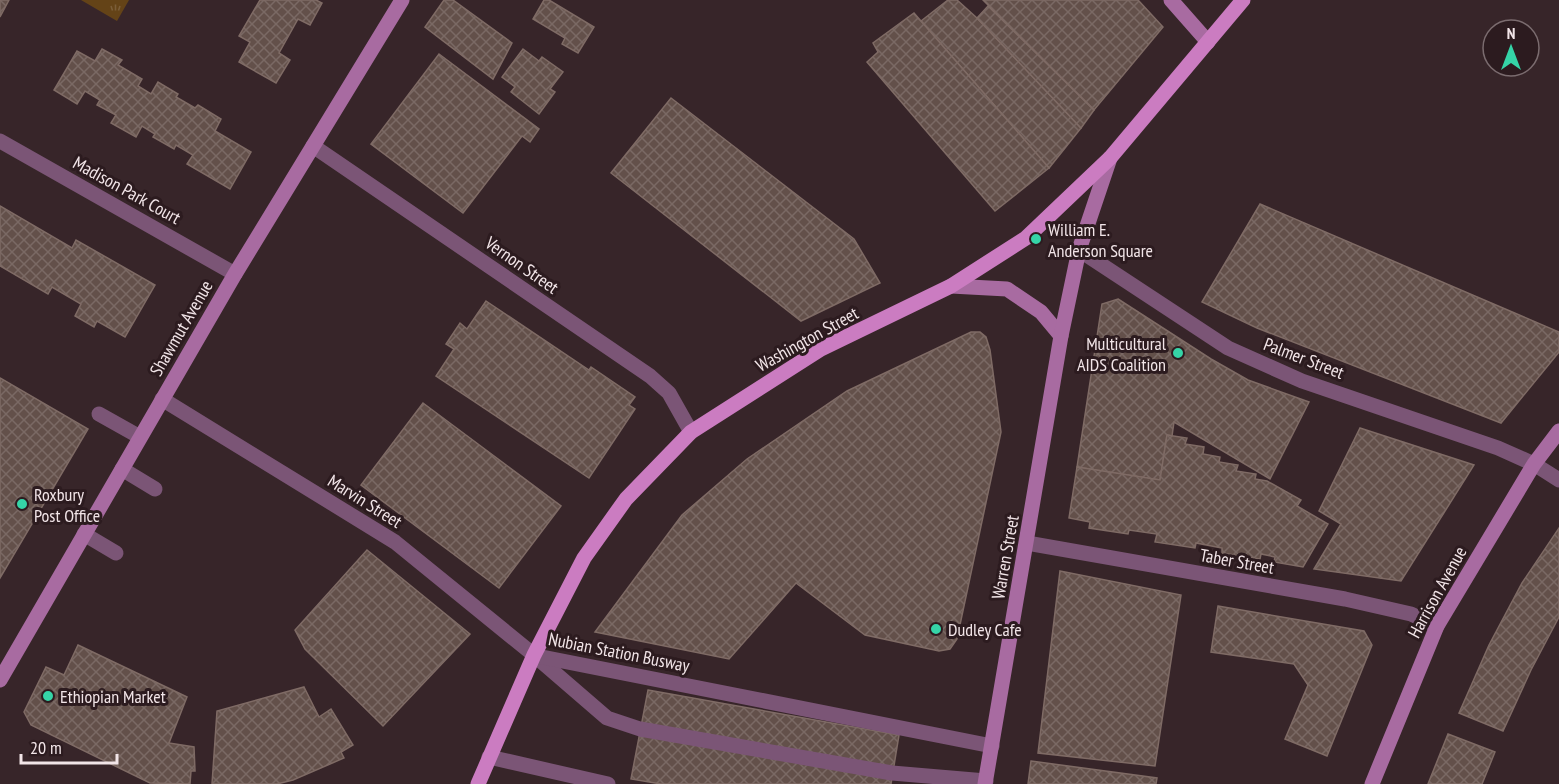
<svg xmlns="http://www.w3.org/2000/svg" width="1559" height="784" viewBox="0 0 1559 784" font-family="'PT Sans Narrow',sans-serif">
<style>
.grass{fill:url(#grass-tufts)}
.building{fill:url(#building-cross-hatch);stroke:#7f6b65;stroke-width:1.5}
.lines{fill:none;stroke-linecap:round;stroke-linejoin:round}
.service{stroke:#7b5576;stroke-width:15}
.minor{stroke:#7b5576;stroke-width:15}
.tertiary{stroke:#7b5576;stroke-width:15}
.secondary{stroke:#a86ba1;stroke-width:15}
.primary{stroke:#cb7cc1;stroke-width:15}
.poi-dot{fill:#35d4a7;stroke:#2c1b1f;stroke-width:2}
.labels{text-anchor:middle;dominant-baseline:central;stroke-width:6;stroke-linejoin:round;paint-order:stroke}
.street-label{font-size:18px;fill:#f2e5e8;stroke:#2c1b1f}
.poi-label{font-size:18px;fill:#f2e5e8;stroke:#2c1b1f;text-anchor:start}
</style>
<defs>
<pattern id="grass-tufts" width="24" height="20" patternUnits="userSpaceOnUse" patternTransform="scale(1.5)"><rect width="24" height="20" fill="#644317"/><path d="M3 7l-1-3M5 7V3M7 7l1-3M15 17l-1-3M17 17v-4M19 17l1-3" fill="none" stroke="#7b5e39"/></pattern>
<pattern id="building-cross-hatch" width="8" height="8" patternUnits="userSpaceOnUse" patternTransform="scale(1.5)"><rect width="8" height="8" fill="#63504a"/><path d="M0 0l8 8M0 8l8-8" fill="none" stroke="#7a6964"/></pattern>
</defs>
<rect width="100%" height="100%" fill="#372529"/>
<path class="grass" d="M 81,0 L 129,0 L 117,21 Z"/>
<g class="building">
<path d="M 0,0 L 9,0 L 0,17 Z"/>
<path d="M 260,0 L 316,0 L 322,3 L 310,25 L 298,19 L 279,53 L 290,60 L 276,83 L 239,62 L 250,42 L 239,36 Z"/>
<path d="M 444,0 L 453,0 L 512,43 L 493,79 L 425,27 Z"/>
<path d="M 544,0 L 549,0 L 594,27 L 578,53 L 562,44 L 565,38 L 533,19 Z"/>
<path d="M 948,0 L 957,0 L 977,18 L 1081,128 L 1049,168 L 921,21 Z"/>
<path d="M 983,0 L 1138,0 L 1163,27 L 1094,110 Z"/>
<path d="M 988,6 L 1094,110 L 1081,128 L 977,18 Z"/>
<path d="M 914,13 L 1049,168 L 995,211 L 867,62 L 878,52 L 873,43 Z"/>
<path d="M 102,49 L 122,60 L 118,65 L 142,79 L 138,86 L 151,94 L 158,82 L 178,94 L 176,97 L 195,108 L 198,105 L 221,119 L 215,131 L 251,152 L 230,189 L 187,164 L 193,155 L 176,145 L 174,149 L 153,137 L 155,134 L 142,126 L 136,137 L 111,123 L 116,115 L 97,105 L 100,100 L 85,91 L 77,104 L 54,90 L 77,51 L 95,61 Z"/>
<path d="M 523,49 L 539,61 L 542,57 L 563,72 L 550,89 L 555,92 L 539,114 L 511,92 L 515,87 L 502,77 Z"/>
<path d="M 439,54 L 539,129 L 530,142 L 522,136 L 463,213 L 371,144 Z"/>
<path d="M 671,98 L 854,239 L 880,283 L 801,321 L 611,173 Z"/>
<path d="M 1260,204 L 1559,332 L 1559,352 L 1501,423 L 1257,328 L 1202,302 Z"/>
<path d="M 0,206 L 72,248 L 76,240 L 155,285 L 125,337 L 97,321 L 94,327 L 75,316 L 81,304 L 52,287 L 48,294 L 0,266 Z"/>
<path d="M 1118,299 L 1211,359 L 1248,380 L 1309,402 L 1270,479 L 1174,422 L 1172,436 L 1167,435 L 1160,480 L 1077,467 L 1102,304 Z"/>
<path d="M 486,301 L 589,370 L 591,367 L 635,397 L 629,405 L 635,409 L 589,478 L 436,376 L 454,349 L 446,344 L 460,323 L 467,329 Z"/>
<path d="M 971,332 L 980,332 L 986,337 L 990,350 L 1001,432 L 957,639 L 950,649 L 939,651 L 865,635 L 796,583 L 729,659 L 595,632 L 682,515 L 747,459 L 847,391 Z"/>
<path d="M 0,378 L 88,429 L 0,578 Z"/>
<path d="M 423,403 L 561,506 L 499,588 L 361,485 Z"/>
<path d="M 1360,428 L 1474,465 L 1401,581 L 1314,569 L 1341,524 L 1319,511 Z"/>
<path d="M 1167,435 L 1187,438 L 1185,444 L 1204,447 L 1203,454 L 1220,457 L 1219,462 L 1238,465 L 1236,471 L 1256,474 L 1255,479 L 1267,481 L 1301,500 L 1297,506 L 1328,524 L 1303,567 L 1274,562 L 1275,557 L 1261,554 L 1260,559 L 1222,553 L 1222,548 L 1196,543 L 1195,548 L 1155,542 L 1157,534 L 1129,530 L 1128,534 L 1089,528 L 1090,522 L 1069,518 L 1077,467 L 1160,480 Z"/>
<path d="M 1559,528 L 1559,617 L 1531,670 L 1503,731 L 1459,713 L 1489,645 L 1522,583 Z"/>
<path d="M 367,550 L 470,634 L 383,726 L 305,649 L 295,630 Z"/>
<path d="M 1060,571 L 1181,595 L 1155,766 L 1038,753 Z"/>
<path d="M 1218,606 L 1364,631 L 1372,645 L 1327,756 L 1285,739 L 1308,685 L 1294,664 L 1211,652 Z"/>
<path d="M 78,645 L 187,697 L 169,743 L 194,747 L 195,771 L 191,771 L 190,784 L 150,783 L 31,725 L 24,712 L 46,667 L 64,675 Z"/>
<path d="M 304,687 L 319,717 L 331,709 L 353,745 L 341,752 L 344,758 L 293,780 L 277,784 L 212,784 L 217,711 Z"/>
<path d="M 648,690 L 899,735 L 891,784 L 661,784 L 631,779 Z"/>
<path d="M 1448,734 L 1495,752 L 1482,784 L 1428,784 Z"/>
<path d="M 1031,761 L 1157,778 L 1156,784 L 1028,784 Z"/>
</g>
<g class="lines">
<g class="service">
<path d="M 99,414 L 140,437"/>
<path d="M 122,469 L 155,489"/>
<path d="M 84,534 L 116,553"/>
<path d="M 534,655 L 607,718 L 640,729 L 892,773 L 986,781"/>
<path d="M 537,656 L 992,746"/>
<path d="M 489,757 L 608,784"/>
</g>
<g class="minor">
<path d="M 0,141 L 235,274"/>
<path d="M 1079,250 L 1228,348 L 1302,381 L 1498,448 L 1534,464 L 1559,480"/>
<path d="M 162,399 L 395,542 L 534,655"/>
<path d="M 1027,543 L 1345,599 L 1411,614 L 1437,626"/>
</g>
<path class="tertiary" d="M 313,146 L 650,376 L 669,393 L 691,432"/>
<g class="secondary">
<path d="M 1171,0 L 1208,42"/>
<path d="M 951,286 L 1007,289 L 1041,312 L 1061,336"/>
<path d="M 0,680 L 235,274 L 402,0"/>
<path d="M 985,784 L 1061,336 L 1079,250 L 1110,158"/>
<path d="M 1372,784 L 1437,626 L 1534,464 L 1559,431"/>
</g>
<path class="primary" d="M 478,784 L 534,655 L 584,558 L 626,499 L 691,432 L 821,349 L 951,286 L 1026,238 L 1110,158 L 1243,0"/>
</g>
<g class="poi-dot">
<circle cx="1036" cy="239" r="6"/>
<circle cx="1178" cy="353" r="6"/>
<circle cx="22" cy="504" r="6"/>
<circle cx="936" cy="629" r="6"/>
<circle cx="48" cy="696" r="6"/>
</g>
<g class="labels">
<g class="street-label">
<text transform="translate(127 190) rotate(29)">Madison Park Court</text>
<text transform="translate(522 265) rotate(35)">Vernon Street</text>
<text transform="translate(181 328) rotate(-60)">Shawmut Avenue</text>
<text transform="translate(807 339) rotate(-29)">Washington Street</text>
<text transform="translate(1304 358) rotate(21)">Palmer Street</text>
<text transform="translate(365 501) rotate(32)">Marvin Street</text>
<text transform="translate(1005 557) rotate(-80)">Warren Street</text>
<text transform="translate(1237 561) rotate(10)">Taber Street</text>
<text transform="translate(1437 592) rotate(-61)">Harrison Avenue</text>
<text transform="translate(619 652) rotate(11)">Nubian Station Busway</text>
</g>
<g class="poi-label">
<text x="1048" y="229">William E.<tspan x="1048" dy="21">Anderson Square</tspan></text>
<text x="1166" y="343" text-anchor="end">Multicultural<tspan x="1166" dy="21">AIDS Coalition</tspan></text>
<text x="34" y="494">Roxbury<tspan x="34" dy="21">Post Office</tspan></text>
<text x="948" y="629">Dudley Cafe</text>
<text x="60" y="696">Ethiopian Market</text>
</g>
</g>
<g transform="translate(1511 48)"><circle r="28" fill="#2c1b1f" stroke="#7b6c6f" stroke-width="1.5"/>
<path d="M0-4.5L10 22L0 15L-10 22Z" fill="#35d4a7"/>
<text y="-9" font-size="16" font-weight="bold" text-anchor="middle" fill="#f2e5e8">N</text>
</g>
<path d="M21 754v9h96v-9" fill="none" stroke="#f2e5e8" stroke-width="3"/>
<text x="30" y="754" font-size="18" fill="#f2e5e8" stroke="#2c1b1f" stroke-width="4.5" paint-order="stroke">20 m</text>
</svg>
